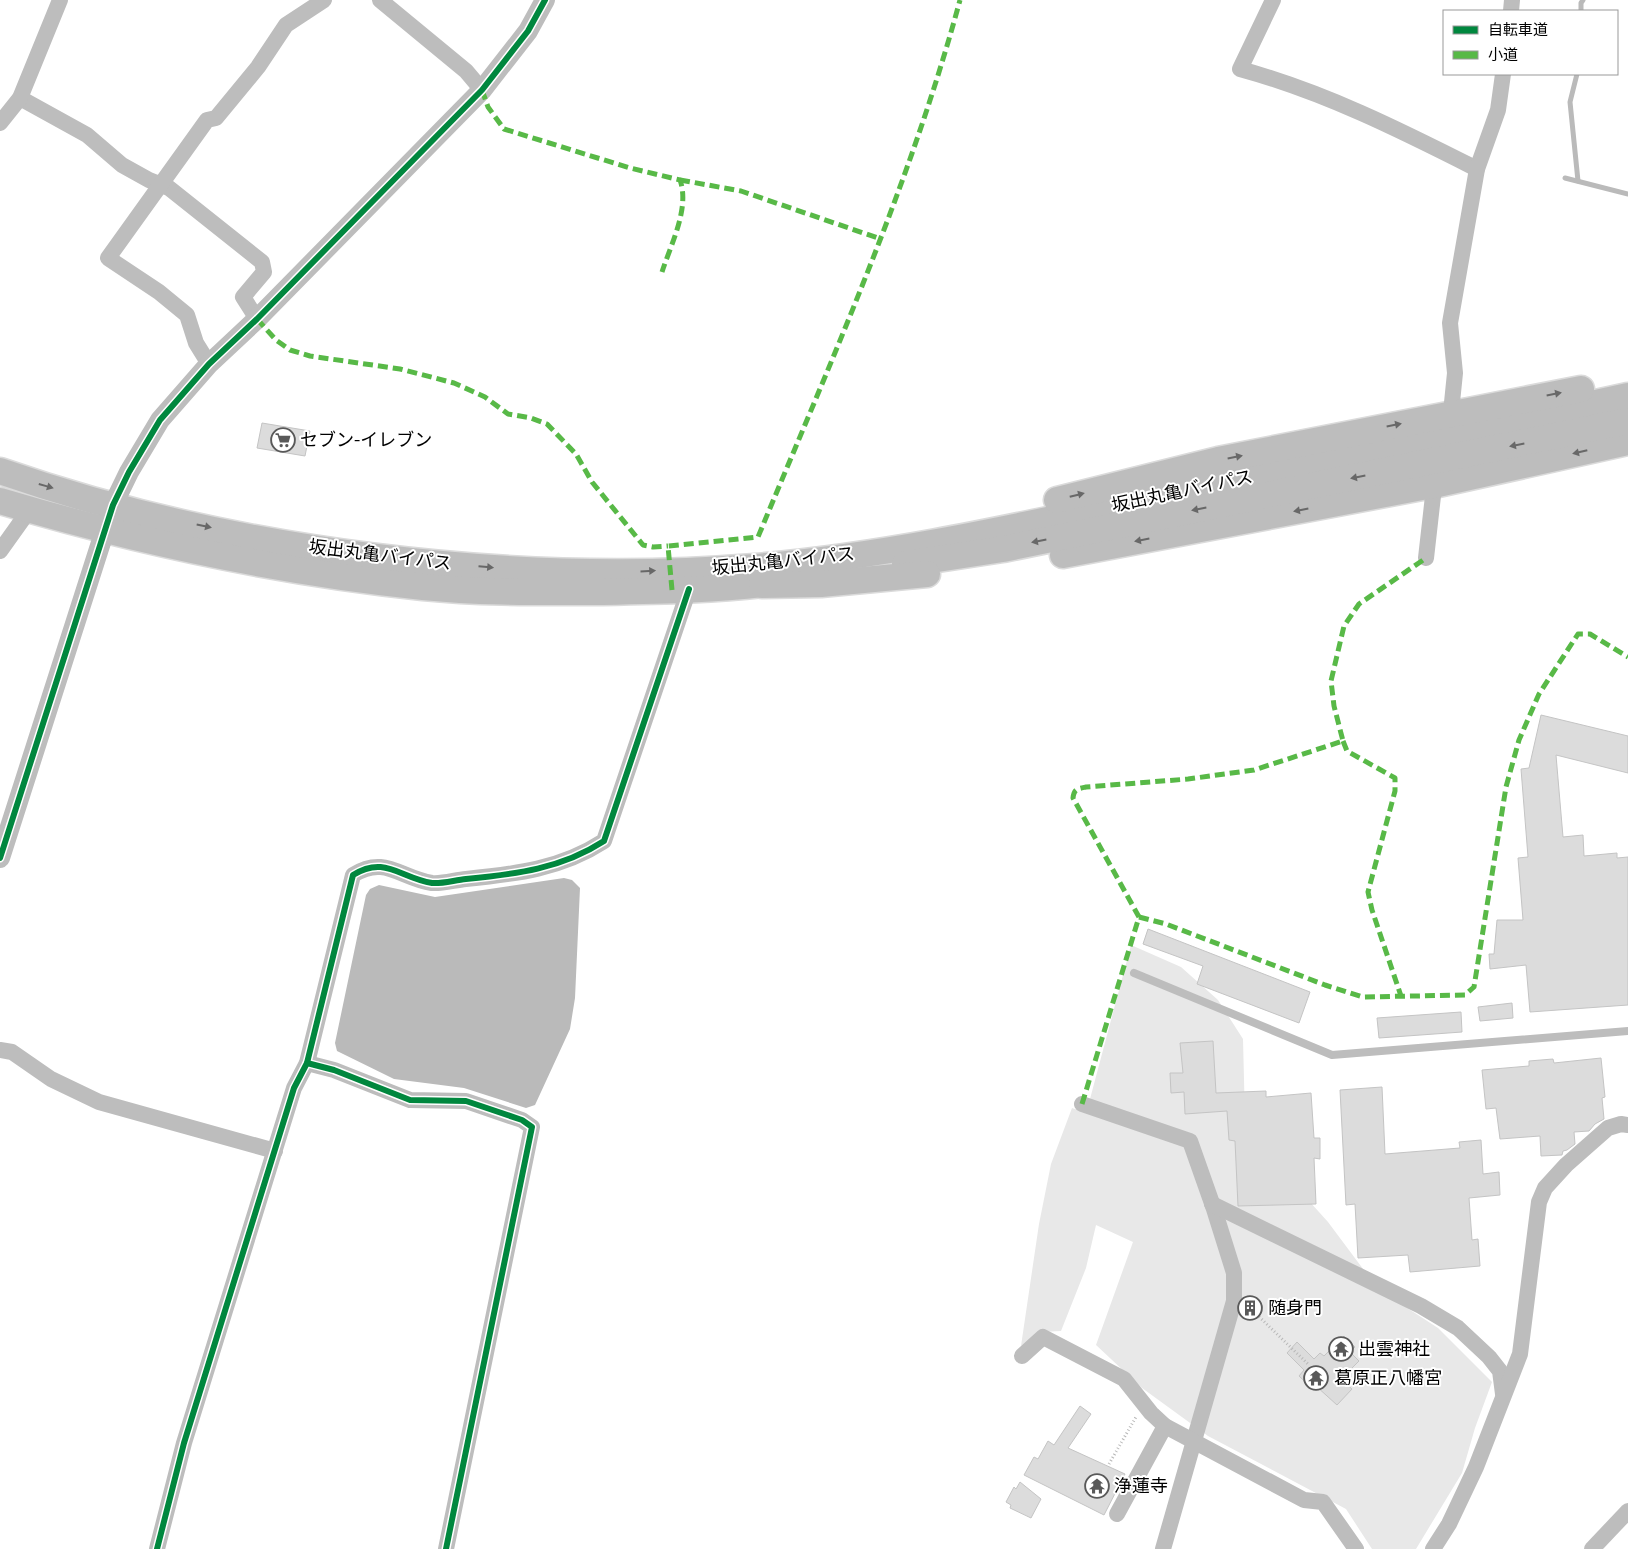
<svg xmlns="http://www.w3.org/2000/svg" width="1628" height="1549" viewBox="0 0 1628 1549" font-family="Karla,'Noto Sans JP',sans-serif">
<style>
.green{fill:#e8e8e8}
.water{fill:#bababa}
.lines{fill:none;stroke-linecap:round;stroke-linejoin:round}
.stream{stroke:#bababa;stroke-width:5}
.building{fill:#dcdcdc;stroke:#c4c4c4}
.trunk-casing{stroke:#dbdbdb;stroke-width:29}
.path{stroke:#b8b8b8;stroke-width:3;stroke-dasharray:1 2.5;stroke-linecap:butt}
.service{stroke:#bdbdbd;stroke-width:8}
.minor{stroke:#bdbdbd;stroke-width:16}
.tertiary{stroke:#bdbdbd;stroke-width:20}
.trunk{stroke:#bdbdbd;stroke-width:26}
.quiet{stroke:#58b947;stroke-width:5;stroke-dasharray:10 5;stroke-linecap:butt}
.cycleway-casing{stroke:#fff;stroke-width:9}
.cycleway{stroke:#00873e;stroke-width:6}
.oneway{fill:#686868}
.labels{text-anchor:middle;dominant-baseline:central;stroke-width:4;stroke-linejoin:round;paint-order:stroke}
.poi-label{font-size:18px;fill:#000;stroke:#fff;text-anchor:start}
.street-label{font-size:18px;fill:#000;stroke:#fff}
</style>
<rect width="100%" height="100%" fill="#fff"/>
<path class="green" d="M 1131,945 L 1181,967 L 1218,1000 L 1243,1039 L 1245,1120 L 1273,1161 L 1328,1222 L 1378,1289 L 1438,1328 L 1492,1382 L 1475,1428 L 1462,1473 L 1416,1549 L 1372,1549 L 1346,1509 L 1208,1436 L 1142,1388 L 1096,1345 L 1133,1242 L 1096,1225 L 1086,1268 L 1061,1331 L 1041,1332 L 1021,1346 L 1039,1224 L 1051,1164 L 1072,1108 L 1178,1144 L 1090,1099 Z"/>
<path class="water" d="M 564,878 L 572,880 L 580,888 L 575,998 L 570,1029 L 535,1105 L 526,1108 L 464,1088 L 394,1079 L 337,1051 L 335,1043 L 366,895 L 370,889 L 379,885 L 435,897 Z"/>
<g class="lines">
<g class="stream">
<path d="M 1581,11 L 1581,3 L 1583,0"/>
<path d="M 1577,74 L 1570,102 L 1578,181"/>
<path d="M 1565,178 L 1628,194"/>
</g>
</g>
<g class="building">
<path d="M 262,423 L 310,431 L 305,456 L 257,448 Z"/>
<path d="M 1541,715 L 1628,736 L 1628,773 L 1556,755 L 1563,837 L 1583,835 L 1584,856 L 1617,853 L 1617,858 L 1628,857 L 1628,1005 L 1530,1012 L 1526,965 L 1490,969 L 1489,954 L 1494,954 L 1497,920 L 1523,920 L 1518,858 L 1528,857 L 1521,769 L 1529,768 Z"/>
<path d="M 1148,929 L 1310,992 L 1299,1023 L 1197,984 L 1203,966 L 1143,944 Z"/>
<path d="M 1512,1003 L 1513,1018 L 1480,1021 L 1478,1007 Z"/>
<path d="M 1461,1012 L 1462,1032 L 1379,1038 L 1377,1018 Z"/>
<path d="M 1213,1041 L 1216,1093 L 1266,1091 L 1266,1097 L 1311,1093 L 1314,1138 L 1320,1138 L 1320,1159 L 1314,1158 L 1316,1204 L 1238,1206 L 1235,1141 L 1229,1140 L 1227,1111 L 1185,1114 L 1184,1092 L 1171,1093 L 1170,1073 L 1183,1073 L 1180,1043 Z"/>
<path d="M 1601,1058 L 1605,1097 L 1602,1098 L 1604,1119 L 1595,1124 L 1589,1131 L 1574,1132 L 1575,1144 L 1567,1150 L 1563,1151 L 1562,1155 L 1541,1156 L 1540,1136 L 1500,1139 L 1496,1108 L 1486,1109 L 1482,1070 L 1529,1066 L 1529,1061 L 1553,1059 L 1554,1063 Z"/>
<path d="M 1382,1087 L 1385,1154 L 1460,1148 L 1459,1142 L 1481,1140 L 1483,1174 L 1499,1172 L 1500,1195 L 1469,1198 L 1472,1240 L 1478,1239 L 1480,1266 L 1410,1272 L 1408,1255 L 1358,1258 L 1355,1204 L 1346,1205 L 1340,1090 Z"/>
<path d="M 1252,1296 L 1261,1305 L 1247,1320 L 1241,1314 L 1243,1305 Z"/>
<path d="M 1344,1336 L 1355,1347 L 1350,1352 L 1359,1361 L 1341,1379 L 1352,1389 L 1337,1405 L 1316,1386 L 1313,1389 L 1299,1376 L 1304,1370 L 1287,1353 L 1297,1342 L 1314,1359 L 1320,1353 L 1324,1356 Z"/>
<path d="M 1080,1406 L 1091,1414 L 1068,1448 L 1125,1474 L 1104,1515 L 1024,1475 L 1034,1457 L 1038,1459 L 1048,1441 L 1054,1445 Z"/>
<path d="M 1020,1482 L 1041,1499 L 1031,1518 L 1010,1508 L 1011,1505 L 1006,1502 L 1014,1487 L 1016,1489 Z"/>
</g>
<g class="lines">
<g class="trunk-casing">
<g id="trunk">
<path d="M 0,471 C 232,552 510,586 755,567 C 890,556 1024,525 1156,497 C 1313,463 1471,431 1628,396"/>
<path d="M 1057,500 L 1218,460 L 1581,389"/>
<path d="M 0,501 C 138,542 280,572 423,587 C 483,593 542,592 602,592 C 661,591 721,590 780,582"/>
<path d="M 1063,555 L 1438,484 L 1628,442"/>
<path d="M 905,564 L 1003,549 L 1628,421"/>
<path d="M 762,585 L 821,584 L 927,574"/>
</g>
</g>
<g class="path">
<path d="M 1249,1307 L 1309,1365"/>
<path d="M 1109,1464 L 1136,1417"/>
</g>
<path class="service" d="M 1134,973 L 1332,1055 L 1628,1031"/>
<g class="minor">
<path d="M 380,0 L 466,71 L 482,90"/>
<path d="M 1273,0 L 1240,69 C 1324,92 1400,130 1477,169"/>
<path d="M 1511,11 L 1512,0"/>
<path d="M 20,98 L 87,135 L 122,165 L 149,180 L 169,188 L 262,262 L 264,272 L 243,297 L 257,319"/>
<path d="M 0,123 L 20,98 L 60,0"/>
<path d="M 209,364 L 196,343 L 187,315 L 159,292 L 108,258 L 207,120 L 216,118 L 258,67 L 286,25 L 324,0"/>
<path d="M 1450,422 L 1455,373 L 1450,323 L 1477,169 L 1498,110 L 1503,74"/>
<path d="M 0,551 L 30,509"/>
<path d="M 1426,558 L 1433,496 L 1439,478"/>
<path d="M 0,1050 L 12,1052 L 51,1079 L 99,1102 L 275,1151"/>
<path d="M 307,1063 L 334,1070 L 410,1100 L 466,1101 L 522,1120 L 532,1127 L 446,1549"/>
<path d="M 1082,1104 L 1190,1141 L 1214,1209 L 1234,1273 L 1234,1301 L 1163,1549"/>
<path d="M 1212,1204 L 1421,1306 L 1458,1328 L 1489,1357 L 1500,1371 L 1503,1394"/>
<path d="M 1022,1356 L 1043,1337 L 1124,1379 L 1151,1413 L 1165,1426 L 1304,1500 L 1323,1502 L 1356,1549"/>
<path d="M 1117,1514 L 1165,1426"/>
<path d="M 157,1549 L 184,1443 L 294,1088 L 307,1063 L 353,875 C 385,855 400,878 432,883 C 442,884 455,880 466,879 C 516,874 561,869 604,841 L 689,589"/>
<path d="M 1433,1549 L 1449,1524 L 1476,1467 L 1520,1354 L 1539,1202 L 1545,1188 L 1566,1165 L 1608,1128 L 1621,1124 L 1628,1125"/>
<path d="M 1592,1549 L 1628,1511"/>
</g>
<path class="tertiary" d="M 0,858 L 113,505 L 129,472 L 160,420 L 209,364 L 257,319 L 482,90 L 528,31 L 545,0"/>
<use href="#trunk" class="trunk"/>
<g class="quiet">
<path d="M 482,90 L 488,107 L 504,129 L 630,168 L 680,180 C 690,208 671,244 662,272"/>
<path d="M 680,180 L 741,191 L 881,239"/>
<path d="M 257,319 L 276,340 L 290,350 L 310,356 L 400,369 L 454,383 L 485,397 L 508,414 L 531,418 L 547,424 L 576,454 L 592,482 L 643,545 L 653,547 L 668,546"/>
<path d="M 672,590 L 668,546 L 758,537 C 831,361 910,185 960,0"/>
<path d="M 1343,741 L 1347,751 L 1395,778 L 1395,791 L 1368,892 L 1372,910 L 1401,996"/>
<path d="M 1139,917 L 1166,924 L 1325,985 L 1363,997 L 1465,995 L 1474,987 L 1506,787 L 1519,740 L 1539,694 L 1578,634 L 1590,634 L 1628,657"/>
<path d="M 1082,1104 L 1139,917 L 1073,798 C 1074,789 1077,789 1086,787 L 1188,779 L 1254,770 L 1343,741 L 1334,706 L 1331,681 L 1344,626 L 1359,604 L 1426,558"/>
</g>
<g class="cycleway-casing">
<g id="cycleway">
<path d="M 0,858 L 113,505 L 129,472 L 160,420 L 209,364 L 257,319 L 482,90 L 528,31 L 545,0"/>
<path d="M 307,1063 L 334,1070 L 410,1100 L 466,1101 L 522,1120 L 532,1127 L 446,1549"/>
<path d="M 157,1549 L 184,1443 L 294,1088 L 307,1063 L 353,875 C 385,855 400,878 432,883 C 442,884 455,880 466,879 C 516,874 561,869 604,841 L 689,589"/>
</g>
</g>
<use href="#cycleway" class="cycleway"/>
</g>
<defs><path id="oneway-solid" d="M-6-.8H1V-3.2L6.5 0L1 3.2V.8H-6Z" transform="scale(1.25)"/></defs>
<g class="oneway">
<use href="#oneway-solid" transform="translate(1554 394) rotate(-11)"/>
<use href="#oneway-solid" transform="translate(1394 425) rotate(-11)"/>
<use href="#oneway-solid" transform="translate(1517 445) rotate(169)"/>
<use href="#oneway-solid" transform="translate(1580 452) rotate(167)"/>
<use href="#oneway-solid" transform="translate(1235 457) rotate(-11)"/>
<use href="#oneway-solid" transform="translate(1358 477) rotate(169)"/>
<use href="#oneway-solid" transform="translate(46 486) rotate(16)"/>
<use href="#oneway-solid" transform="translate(1077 495) rotate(-14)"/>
<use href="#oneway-solid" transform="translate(1199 509) rotate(169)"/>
<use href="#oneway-solid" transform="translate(1301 510) rotate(169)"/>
<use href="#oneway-solid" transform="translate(204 526) rotate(12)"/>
<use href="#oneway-solid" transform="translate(1142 540) rotate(169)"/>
<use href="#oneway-solid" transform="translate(1039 541) rotate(169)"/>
<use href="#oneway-solid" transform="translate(486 567) rotate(5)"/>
<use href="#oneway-solid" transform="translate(648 571) rotate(-3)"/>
</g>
<defs>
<g id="supermarket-ring" transform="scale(1.25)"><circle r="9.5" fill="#fff" stroke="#595959" stroke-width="1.5"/><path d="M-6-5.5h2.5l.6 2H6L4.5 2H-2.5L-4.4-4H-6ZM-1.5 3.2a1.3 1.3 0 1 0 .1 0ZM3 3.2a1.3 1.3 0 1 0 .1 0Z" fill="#595959"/></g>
<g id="building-ring" transform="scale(1.25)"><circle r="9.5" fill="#fff" stroke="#595959" stroke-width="1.5"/><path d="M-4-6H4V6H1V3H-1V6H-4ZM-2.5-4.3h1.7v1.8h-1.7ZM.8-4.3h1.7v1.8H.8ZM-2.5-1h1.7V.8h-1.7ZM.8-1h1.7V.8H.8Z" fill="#595959"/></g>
<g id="temple-ring" transform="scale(1.25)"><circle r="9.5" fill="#fff" stroke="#595959" stroke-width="1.5"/><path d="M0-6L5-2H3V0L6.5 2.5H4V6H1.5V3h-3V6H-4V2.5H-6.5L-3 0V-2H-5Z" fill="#595959"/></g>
</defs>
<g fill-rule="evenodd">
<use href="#supermarket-ring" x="283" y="440"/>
<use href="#building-ring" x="1250" y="1308"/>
<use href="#temple-ring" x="1341" y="1349"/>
<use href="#temple-ring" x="1316" y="1378"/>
<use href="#temple-ring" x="1097" y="1486"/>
</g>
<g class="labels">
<g class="poi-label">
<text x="300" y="440">セブン-イレブン</text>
<text x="1268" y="1308">随身門</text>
<text x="1358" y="1349">出雲神社</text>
<text x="1334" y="1378">葛原正八幡宮</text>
<text x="1114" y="1486">浄蓮寺</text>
</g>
<g class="street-label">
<text transform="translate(1182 491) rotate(-12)">坂出丸亀バイパス</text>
<text transform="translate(380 555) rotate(7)">坂出丸亀バイパス</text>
<text transform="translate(783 561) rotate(-6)">坂出丸亀バイパス</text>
</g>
</g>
<rect x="1443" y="10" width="175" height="65" fill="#ffffff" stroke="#999999"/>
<rect x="1453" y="26" width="25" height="8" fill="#00873e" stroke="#999999"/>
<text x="1488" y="35" font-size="15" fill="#000000">自転車道</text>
<rect x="1453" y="51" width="25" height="8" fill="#58b947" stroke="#999999"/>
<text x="1488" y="60" font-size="15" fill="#000000">小道</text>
</svg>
